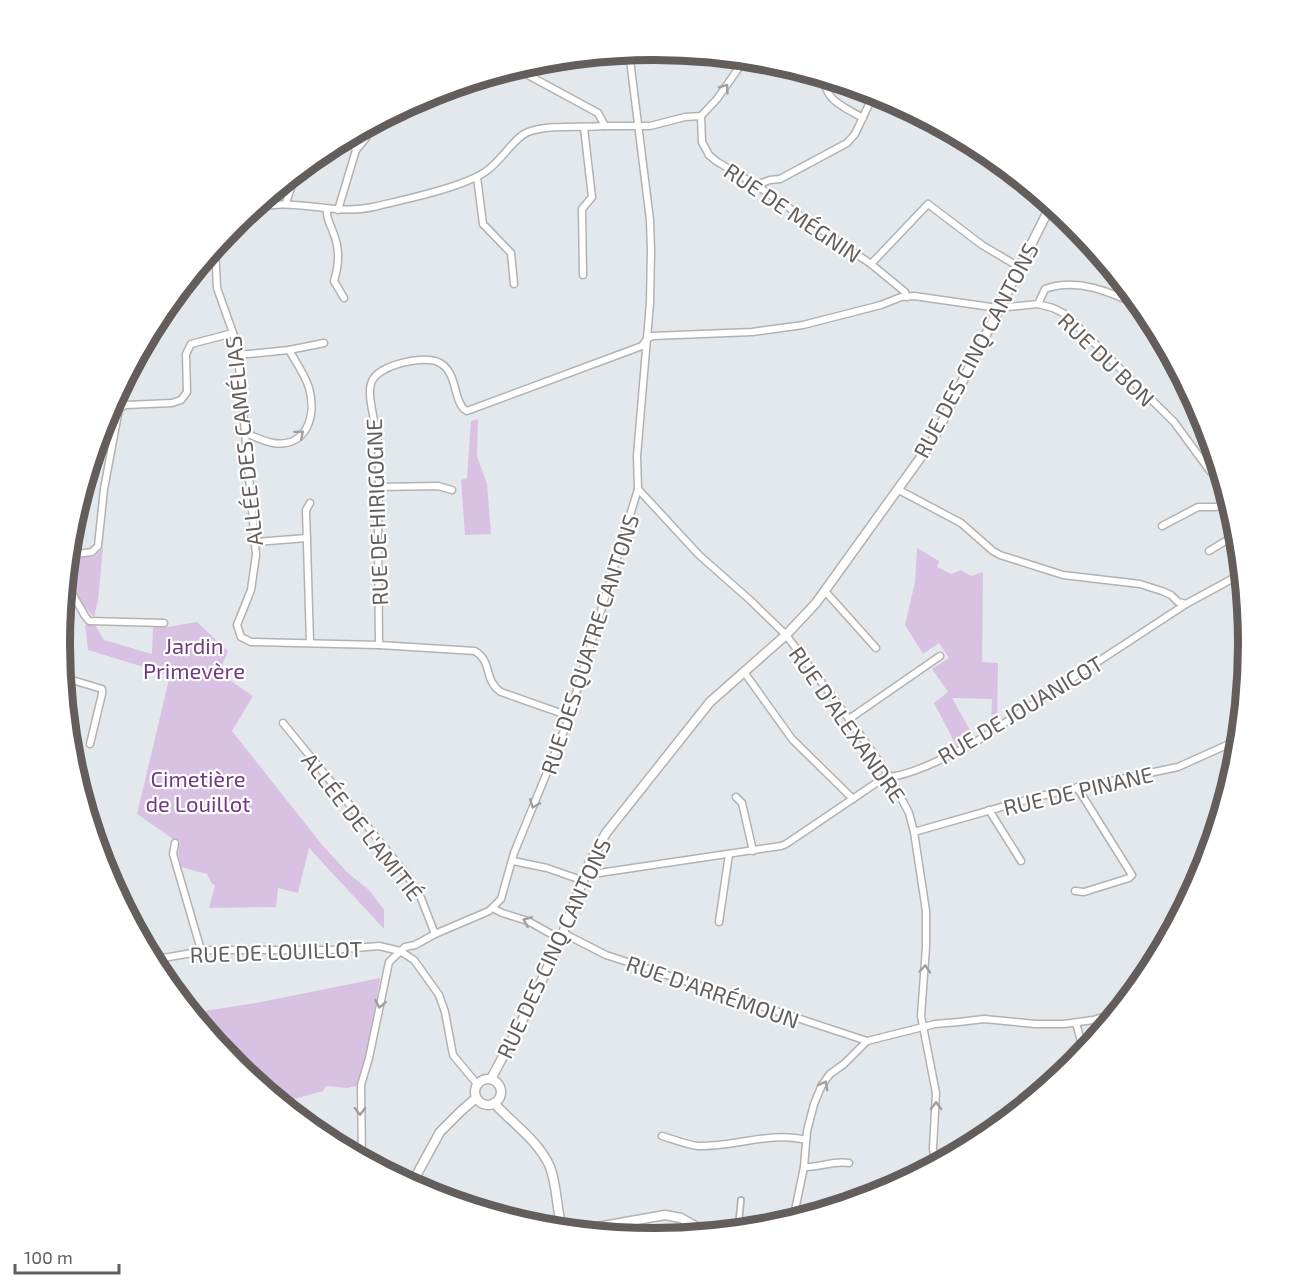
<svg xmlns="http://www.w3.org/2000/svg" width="1307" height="1288" viewBox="0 0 1307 1288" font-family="'Exo 2',sans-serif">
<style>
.green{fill:#d9c1e3}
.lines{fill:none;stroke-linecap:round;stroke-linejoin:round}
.pedestrian-casing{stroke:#b5b1af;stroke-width:8}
.minor-casing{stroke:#b5b1af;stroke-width:9}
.tertiary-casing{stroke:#b5b1af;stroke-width:11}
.pedestrian{stroke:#fff;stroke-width:4.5}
.minor{stroke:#fff;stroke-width:6}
.tertiary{stroke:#fff;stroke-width:8}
.oneway{stroke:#a19e9d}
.labels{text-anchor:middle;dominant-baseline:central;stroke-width:4.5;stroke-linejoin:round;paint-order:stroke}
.street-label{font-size:22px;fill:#635d5b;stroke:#fff}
.park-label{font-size:22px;fill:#713a83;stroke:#fff}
.rim{fill:none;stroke:#635d5b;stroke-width:8}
</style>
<rect width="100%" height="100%" fill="#e3e8ed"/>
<g class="green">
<path d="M 478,419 L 477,456 L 487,484 L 491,534 L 465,535 L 461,480 L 467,478 L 471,421 Z"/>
<path d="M 103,548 L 98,600 L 94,617 C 81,605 62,577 69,559 L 95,556 Z"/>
<path d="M 917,548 L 939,561 L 937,567 L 951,574 L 961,570 L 971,576 L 983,572 L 982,662 L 998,663 L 997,724 L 991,727 L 992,699 L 952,698 L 974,737 L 957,747 L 934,703 L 948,692 L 932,669 L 949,658 L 939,643 L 923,654 L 905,625 L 915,582 Z"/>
<path d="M 197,622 L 228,651 L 219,673 L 253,696 L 232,731 L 323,846 L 348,873 L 369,890 L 384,910 L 384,929 L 309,848 L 298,893 L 278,888 L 276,907 L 209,908 L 215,885 L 212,884 L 207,874 L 181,867 L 178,853 L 180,841 L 173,839 L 137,814 L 170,675 L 88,650 L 85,625 L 95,625 L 104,640 L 152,654 L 153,627 L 168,627 Z"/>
<path d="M 380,978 L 364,1072 L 356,1086 L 347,1088 L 326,1086 L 323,1091 L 280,1103 L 233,1064 L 191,1013 L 256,1003 Z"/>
</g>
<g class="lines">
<g class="pedestrian-casing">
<path id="pedestrian" d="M 736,1230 L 739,1220 L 741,1200"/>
</g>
<g class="minor-casing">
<g id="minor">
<path d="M 515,68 L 598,113 L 605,126 L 650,126 L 685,117 L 701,116 L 717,99 L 745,59"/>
<path d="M 825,78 C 823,100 846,108 863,118"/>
<path d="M 701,116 L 702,142 L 709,155 L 716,161 L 756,185 L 871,264 L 905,292 L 907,297"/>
<path d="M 350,135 L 356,150"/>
<path d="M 477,177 L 483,224 L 511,253 L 514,284"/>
<path d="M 756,185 L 770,180 L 780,179 L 847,143 L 855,134 L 872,98"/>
<path d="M 286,203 L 296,172"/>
<path d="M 327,209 C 326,219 330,223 333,232 C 340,248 339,265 334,281 L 344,298"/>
<path d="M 338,210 L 356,150 L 366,138 L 368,132 L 365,127"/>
<path d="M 247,212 C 288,193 330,217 373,207 C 402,200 461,188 485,172 C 502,161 513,138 528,132 C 550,124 582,128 605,126"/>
<path d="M 215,246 L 217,288 L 233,333 L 238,355 L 256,555 L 251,590 L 237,625 L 241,637 L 251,642 L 379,645 L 475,651 C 493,662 483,680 501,692 L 569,716"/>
<path d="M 871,264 L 928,204 L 982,245 L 1019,267"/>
<path d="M 583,275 L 582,209 L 592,197 L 584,128"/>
<path d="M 1038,304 L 1053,308 L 1065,314 L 1174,422 L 1210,471 L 1219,470"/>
<path d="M 238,355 L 289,350 L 324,343"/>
<path d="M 246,433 C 255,437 263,441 273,443 C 307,448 317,415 309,388 C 305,375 296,362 289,350"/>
<path d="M 378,487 L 438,486 L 452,490"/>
<path d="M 638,489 L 699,555 L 750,600 L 786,635 L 849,719 L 890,777 L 909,813 L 914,832 L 926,911 L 926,947 L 921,1016 L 936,1093 L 933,1148 L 935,1165"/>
<path d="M 897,489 L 961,523 L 993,551 L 1000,555 L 1063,575 L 1140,584 L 1162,591 L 1171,595 L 1178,602 L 1186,604"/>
<path d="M 1162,526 L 1198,507 L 1216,507 L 1229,502"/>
<path d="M 256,542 L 307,538"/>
<path d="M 1209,551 L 1237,534"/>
<path d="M 68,555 L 92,552 L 98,546 L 104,489 L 119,409 L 125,405 L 172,403 L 181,400 L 187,392 L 186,354 L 191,344 L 233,333"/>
<path d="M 65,581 L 85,616 L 89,621 L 164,623"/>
<path d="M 825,591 L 876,648"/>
<path d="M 310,643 L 306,510 L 310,503"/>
<path d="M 379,645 C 379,609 378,572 378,535 C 378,502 381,468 377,435 C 375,421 366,393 372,381 C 379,365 423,355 438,362 C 459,371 452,403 467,411 L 642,346 L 647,339 L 652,336 L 752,332 L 803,325 L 881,305 L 901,297 L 914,296 L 998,308 L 1038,304 L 1045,289 C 1079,277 1112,293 1143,307"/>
<path d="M 744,672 L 792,739 L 853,799"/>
<path d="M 62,677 L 102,689 L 102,694 L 90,744"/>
<path d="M 849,719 L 940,656"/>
<path d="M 283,723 L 407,875 L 421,898 L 435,934"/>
<path d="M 736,797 L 742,803 L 753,851"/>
<path d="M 989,810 L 1021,861"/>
<path d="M 914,832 L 1040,796 L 1178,767 L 1238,740"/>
<path d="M 175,843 L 173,854 L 201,950"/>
<path d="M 513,861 L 547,868 L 584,881"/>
<path d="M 587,870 L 599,873 L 781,846 L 786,844 L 885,777 C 906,778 954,754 974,743 L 1186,604 L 1241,574"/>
<path d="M 1075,891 L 1084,892 L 1129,878 L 1132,875 L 1077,787"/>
<path d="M 493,908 L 502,913 L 528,921 L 560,939"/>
<path d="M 719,922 L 729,854"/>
<path d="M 563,933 L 606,955 L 867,1041"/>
<path d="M 151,960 L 210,950 L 331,950 L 379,946 L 400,951 L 414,960 L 439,995 L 445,1012 L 453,1055 L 477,1084"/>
<path d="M 1076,1023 L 1084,1052"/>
<path d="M 662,1136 C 673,1139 687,1145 698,1146 C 733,1147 771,1131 806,1140"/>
<path d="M 362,1159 L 361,1085 L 369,1058 L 389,962 L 405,947 L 415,945 L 435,934 L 489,911 L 501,899 L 514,853 L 566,726 L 638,489 L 637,456 L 650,303 L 651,250 L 650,220 L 629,52"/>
<path d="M 804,1167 C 820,1168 833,1160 849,1163"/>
<path d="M 793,1220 L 804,1167 L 807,1131 L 814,1104 L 822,1085 L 830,1074 L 844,1064 L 867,1041 L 935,1024 L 959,1022 L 984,1019 L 1035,1024 L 1064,1024 L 1093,1020 L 1116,1013"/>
</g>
</g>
<g class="tertiary-casing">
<g id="tertiary">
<path d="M 491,1079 L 534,998 L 563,933 L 590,862 L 606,833 L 710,702 L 786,635 L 816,603 L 926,450 L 934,438 L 1051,205"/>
<circle cx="488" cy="1092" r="13"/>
<path d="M 494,1103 C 512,1123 539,1141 550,1167 C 557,1185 556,1205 561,1223 L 571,1230"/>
<path d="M 411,1185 L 440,1132 L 461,1111 L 476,1098"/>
<path d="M 575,1231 L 665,1215 L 681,1218 L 708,1233"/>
</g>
</g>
<use href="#pedestrian" class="pedestrian"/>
<use href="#minor" class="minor"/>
<use href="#tertiary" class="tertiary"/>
</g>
<defs><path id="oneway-chevron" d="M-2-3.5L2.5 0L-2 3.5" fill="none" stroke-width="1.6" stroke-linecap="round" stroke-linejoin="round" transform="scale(1.5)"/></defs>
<g class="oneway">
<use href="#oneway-chevron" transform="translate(725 88) rotate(-54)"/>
<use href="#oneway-chevron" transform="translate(300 434) rotate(-40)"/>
<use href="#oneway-chevron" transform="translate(534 804) rotate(112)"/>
<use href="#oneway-chevron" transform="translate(527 921) rotate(-157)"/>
<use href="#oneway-chevron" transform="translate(925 969) rotate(-85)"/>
<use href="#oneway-chevron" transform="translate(380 1004) rotate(101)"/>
<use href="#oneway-chevron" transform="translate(824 1085) rotate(-61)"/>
<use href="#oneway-chevron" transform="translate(936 1106) rotate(-89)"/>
<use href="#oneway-chevron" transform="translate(360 1111) rotate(89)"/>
</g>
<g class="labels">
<g class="street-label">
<text transform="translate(793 212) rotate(34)">RUE DE MÉGNIN</text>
<text transform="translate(975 350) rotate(-62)">RUE DES CINQ CANTONS</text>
<text transform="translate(1107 359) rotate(44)">RUE DU BON</text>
<text transform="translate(243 441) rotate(-96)">ALLÉE DES CAMÉLIAS</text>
<text transform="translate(376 512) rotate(-92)">RUE DE HIRIGOGNE</text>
<text transform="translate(589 644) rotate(-72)">RUE DES QUATRE CANTONS</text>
<text transform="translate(1020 709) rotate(-31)">RUE DE JOUANICOT</text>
<text transform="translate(848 724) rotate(55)">RUE D'ALEXANDRE</text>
<text transform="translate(1078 790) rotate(-13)">RUE DE PINANE</text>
<text transform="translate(363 826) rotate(52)">ALLÉE DE L'AMITIÉ</text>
<text transform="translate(553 948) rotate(-65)">RUE DES CINQ CANTONS</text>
<text transform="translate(276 951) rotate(-2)">RUE DE LOUILLOT</text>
<text transform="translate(713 991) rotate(19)">RUE D'ARRÉMOUN</text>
</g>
<g class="park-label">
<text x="194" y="645">Jardin<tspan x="194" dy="25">Primevère</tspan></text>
<text x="198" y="778">Cimetière<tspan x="198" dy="25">de Louillot</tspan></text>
</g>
</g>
<path d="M0 0H1307V1288H0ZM70 644a584 584 0 1 1 1168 0a584 584 0 1 1-1168 0Z" fill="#fff" fill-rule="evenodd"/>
<path class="rim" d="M70 644a584 584 0 1 1 1168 0a584 584 0 1 1-1168 0Z"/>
<path d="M15 1264v9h104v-9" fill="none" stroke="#635d5b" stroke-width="3"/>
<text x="24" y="1264" font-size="18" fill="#635d5b" stroke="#ffffff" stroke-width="4.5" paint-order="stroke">100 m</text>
</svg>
